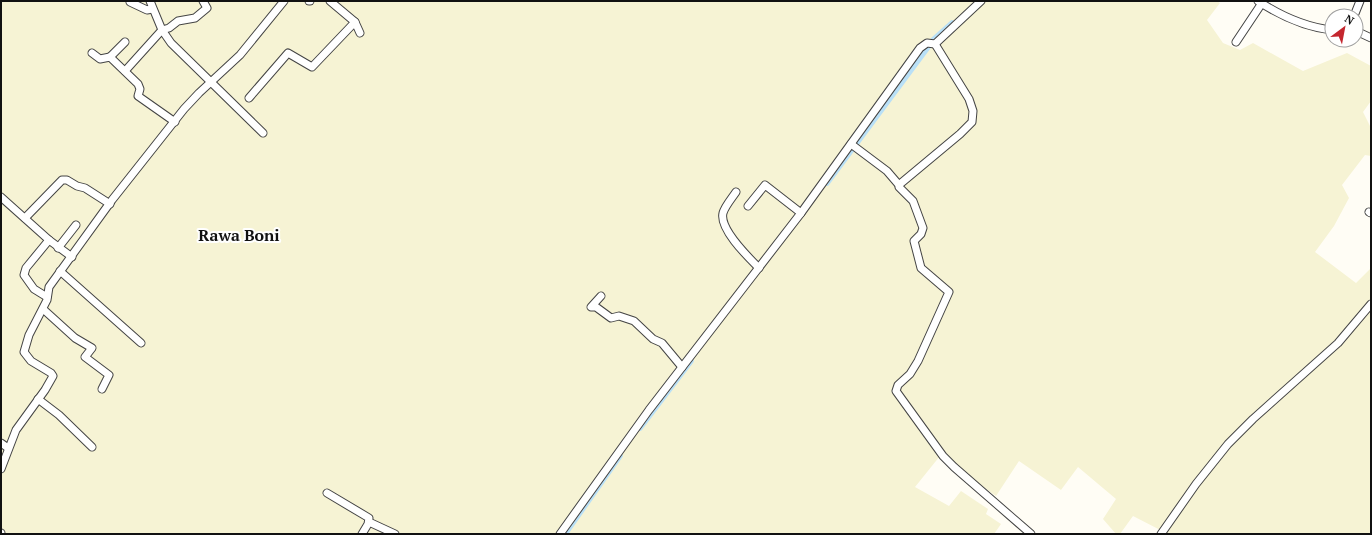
<svg xmlns="http://www.w3.org/2000/svg" width="1372" height="535" viewBox="0 0 1372 535" font-family="'PT Serif',serif">
<style>
.farmland{fill:#f6f3d4}
.lines{fill:none;stroke-linecap:round;stroke-linejoin:round}
.canal{stroke:#b9e0f7;stroke-width:5.5}
.minor-casing{stroke:#444;stroke-width:9}
.minor{stroke:#fff;stroke-width:7}
.labels{text-anchor:middle;dominant-baseline:central;stroke-width:4;stroke-linejoin:round;paint-order:stroke}
.quarter-label{font-size:16px;font-weight:bold;fill:#111;stroke:#fff}
</style>
<rect width="100%" height="100%" fill="#fffdf5"/>
<path class="farmland" d="M 1,1 L 1217,1 L 1220,3 L 1207,20 L 1223,43 L 1240,50 L 1253,43 L 1303,71 L 1347,53 L 1371,66 L 1371,101 L 1363,112 L 1371,128 L 1371,156 L 1365,155 L 1342,185 L 1349,198 L 1334,226 L 1315,252 L 1356,283 L 1371,268 L 1371,534 L 1168,534 L 1133,516 L 1120,534 L 1116,534 L 1103,519 L 1116,499 L 1078,467 L 1061,490 L 1019,461 L 996,496 L 969,477 L 944,451 L 915,487 L 949,506 L 961,491 L 988,509 L 986,514 L 1001,524 L 994,534 L 1,534 Z"/>
<g class="lines">
<g class="canal">
<path d="M 827,183 L 934,39 L 952,23"/>
<path d="M 640,428 L 691,361"/>
<path d="M 565,534 L 620,456"/>
</g>
<g class="minor-casing">
<g id="minor">
<path d="M 150,1 L 162,30 L 171,43 L 263,133"/>
<path d="M 309,1 L 310,1"/>
<path d="M 330,1 L 355,22 L 360,33"/>
<path d="M 1258,1 C 1281,16 1304,27 1332,30"/>
<path d="M 130,2 L 147,10 L 152,9"/>
<path d="M 1354,16 L 1360,1"/>
<path d="M 1356,31 L 1371,38"/>
<path d="M 1236,42 L 1262,3"/>
<path d="M 935,44 L 969,99 L 973,111 L 972,122 L 960,134 L 900,184 L 899,187 L 913,201 L 923,228 L 921,234 L 914,241 L 921,268 L 949,292 L 918,361 L 910,374 L 898,385 L 896,391 L 943,456 L 954,467 L 1031,534"/>
<path d="M 92,53 L 100,59 L 110,57 L 138,84 L 140,89 L 138,96 L 175,122"/>
<path d="M 110,57 L 125,42"/>
<path d="M 125,71 L 162,30 L 169,28 L 178,21 L 195,18 L 207,8 L 203,1"/>
<path d="M 249,98 L 288,53 L 312,67 L 355,22"/>
<path d="M 851,144 L 887,171 L 899,185"/>
<path d="M 736,192 C 732,198 725,206 723,213 C 719,229 748,257 759,268"/>
<path d="M 1,197 L 49,240 L 72,257"/>
<path d="M 748,206 L 765,185 L 801,213"/>
<path d="M 1369,212 L 1371,213"/>
<path d="M 25,218 L 62,180 L 67,180 L 77,186 L 85,188 L 110,204"/>
<path d="M 58,248 L 76,225"/>
<path d="M 60,271 L 141,343"/>
<path d="M 601,296 L 591,307 L 596,307 L 611,318 L 619,316 L 634,321 L 653,339 L 662,343 L 682,367"/>
<path d="M 47,297 L 34,289 L 24,275 L 26,268 L 49,240"/>
<path d="M 43,309 L 75,338 L 92,348 L 85,357 L 109,375 L 102,389"/>
<path d="M 38,399 L 59,415 L 92,447"/>
<path d="M 1,443 L 8,448"/>
<path d="M 1,469 L 16,430 L 45,390 L 53,376 L 51,373 L 31,361 L 24,352 L 29,335 L 47,300 L 49,287 L 112,200 L 184,109 L 199,93 L 240,55 L 284,1"/>
<path d="M 327,493 L 369,518 L 368,524 L 362,534"/>
<path d="M 369,522 L 395,534"/>
<path d="M 1,533 L 1,534"/>
<path d="M 560,534 L 649,410 L 801,213 L 920,48 L 927,43 L 935,44 L 981,1"/>
<path d="M 1161,534 L 1196,484 L 1228,444 L 1253,419 L 1338,343 L 1371,304"/>
</g>
</g>
<use href="#minor" class="minor"/>
</g>
<g class="labels">
<g class="quarter-label">
<text x="239" y="235">Rawa Boni</text>
</g>
</g>
<rect width="1372" height="535" fill="none" stroke="#111111" stroke-width="4"/>
<g transform="translate(1344 28) rotate(32)"><circle r="19" fill="#ffffff" stroke="#a0a0a0"/>
<path d="M0-3L7 15L0 10L-7 15Z" fill="#c4262e"/>
<text y="-6" font-size="11" font-weight="bold" text-anchor="middle" fill="#111111">N</text>
</g>
</svg>
